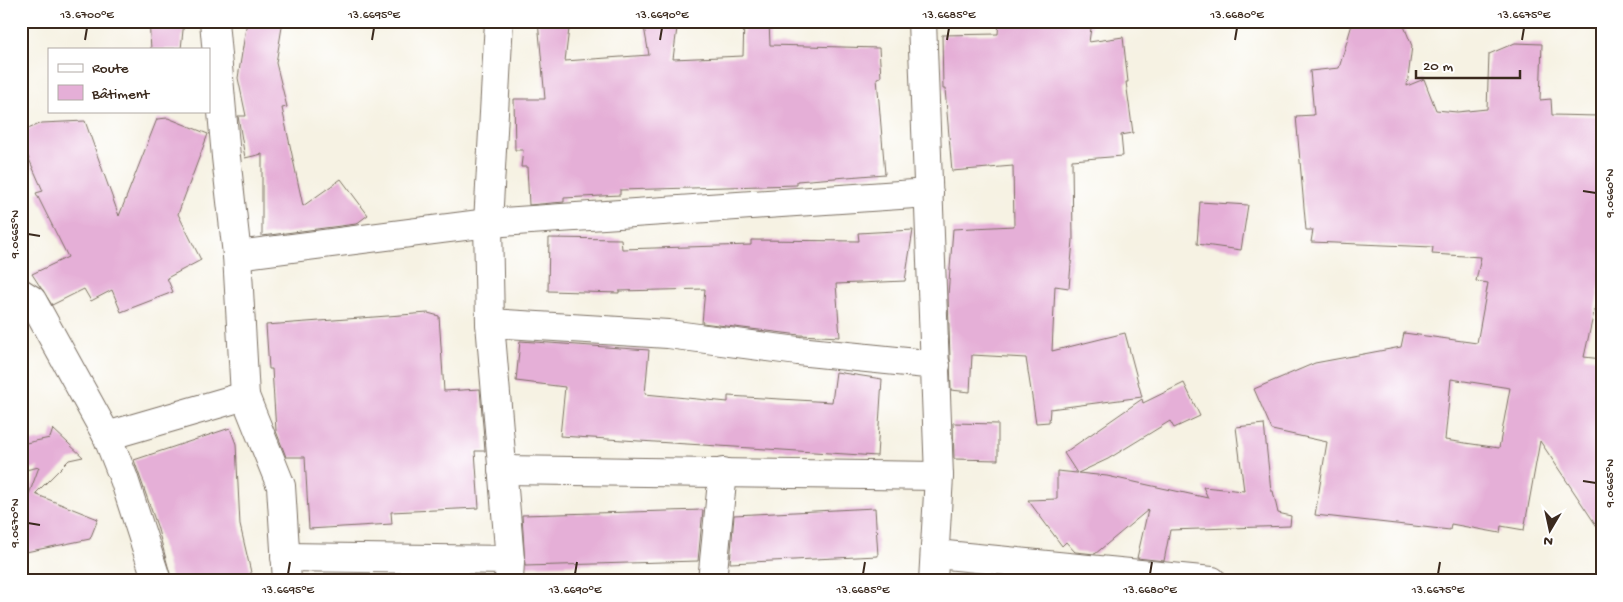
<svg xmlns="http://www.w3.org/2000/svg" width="1623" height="602" viewBox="0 0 1623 602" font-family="'Gochi Hand',sans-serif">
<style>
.building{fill:#e5afd7;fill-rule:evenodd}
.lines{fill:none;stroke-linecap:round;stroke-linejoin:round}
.minor-casing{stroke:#7c7063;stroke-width:30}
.minor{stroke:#fff;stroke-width:28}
.ticks{fill:none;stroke:#3b2a1e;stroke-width:2}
.neatline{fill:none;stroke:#3b2a1e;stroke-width:2}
.ticks-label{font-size:12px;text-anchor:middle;fill:#3b2a1e}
</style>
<rect width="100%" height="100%" fill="#fff"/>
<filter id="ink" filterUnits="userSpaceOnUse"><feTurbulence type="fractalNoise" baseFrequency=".02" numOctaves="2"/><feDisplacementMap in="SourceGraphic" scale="10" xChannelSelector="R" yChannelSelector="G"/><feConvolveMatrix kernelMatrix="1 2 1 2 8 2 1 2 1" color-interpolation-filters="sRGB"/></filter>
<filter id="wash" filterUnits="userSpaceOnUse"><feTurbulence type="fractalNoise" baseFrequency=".0096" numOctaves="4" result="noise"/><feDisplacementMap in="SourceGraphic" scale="20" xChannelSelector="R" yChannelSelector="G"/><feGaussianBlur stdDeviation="1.12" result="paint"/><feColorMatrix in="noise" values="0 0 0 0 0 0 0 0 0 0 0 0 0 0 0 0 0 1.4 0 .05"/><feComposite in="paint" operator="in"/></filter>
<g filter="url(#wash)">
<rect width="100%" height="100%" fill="#f6f2e3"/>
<g id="blocks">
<g class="building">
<path d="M 149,21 L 184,21 L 181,49 L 151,49 Z"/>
<path d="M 247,21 L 283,21 L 276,63 L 287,107 L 282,108 L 303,206 L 341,179 L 368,215 L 356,224 L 262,236 L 262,154 L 245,158 L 238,116 L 246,116 L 238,78 Z"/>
<path d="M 538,21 L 570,21 L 565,61 L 649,55 L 644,27 L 677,28 L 673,59 L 743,56 L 744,21 L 769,21 L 770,45 L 879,48 L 881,77 L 877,78 L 885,174 L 797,181 L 797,185 L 620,190 L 620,195 L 564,198 L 564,202 L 529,205 L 527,167 L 521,167 L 523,150 L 515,150 L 514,99 L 545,99 Z"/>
<path d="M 999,21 L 1092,21 L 1089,42 L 1123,37 L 1128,82 L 1126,82 L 1133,133 L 1121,135 L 1123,156 L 1072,160 L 1073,240 L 1069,288 L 1055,286 L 1052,351 L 1125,333 L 1142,397 L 1050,409 L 1049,422 L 1036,423 L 1026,358 L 972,355 L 970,392 L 951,390 L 948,295 L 953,229 L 1014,226 L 1013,166 L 952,171 L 945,89 L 943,89 L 942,35 L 998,34 Z"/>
<path d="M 1353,21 L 1402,21 L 1412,46 L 1407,86 L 1424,79 L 1436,110 L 1457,112 L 1487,109 L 1489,54 L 1515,43 L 1542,44 L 1540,100 L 1551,99 L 1552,115 L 1598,116 L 1598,179 L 1602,180 L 1602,276 L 1584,357 L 1602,359 L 1602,534 L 1540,441 L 1524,530 L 1501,526 L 1500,533 L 1451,524 L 1450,530 L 1315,515 L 1327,442 L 1272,430 L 1254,389 L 1315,363 L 1401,347 L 1404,333 L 1477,343 L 1488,283 L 1476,281 L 1481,257 L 1432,254 L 1433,247 L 1311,242 L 1313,230 L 1306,230 L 1296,116 L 1314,115 L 1310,71 L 1339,68 ZM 1451,379 L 1510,388 L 1499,448 L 1445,440 Z"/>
<path d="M 168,118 L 208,134 L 178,214 L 201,260 L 167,278 L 173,292 L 121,312 L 112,290 L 91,301 L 84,289 L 52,305 L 32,274 L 68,257 L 36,193 L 43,191 L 21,141 L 21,132 L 42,123 L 85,121 L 119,216 L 157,119 Z"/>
<path d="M 1200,202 L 1248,205 L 1241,250 L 1197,244 Z"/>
<path d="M 913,230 L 905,281 L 836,284 L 840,337 L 800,335 L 702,323 L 705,289 L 619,291 L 619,293 L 548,291 L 549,238 L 621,239 L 622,249 L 751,245 L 751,240 L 859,241 L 858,233 Z"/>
<path d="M 428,313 L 439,316 L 444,391 L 480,389 L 485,451 L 475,451 L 479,508 L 391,512 L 392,524 L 309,529 L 305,457 L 286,457 L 276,431 L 272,369 L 269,369 L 266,325 Z"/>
<path d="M 520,341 L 649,350 L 645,394 L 728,402 L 728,396 L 832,402 L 836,372 L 882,379 L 877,456 L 560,436 L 565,387 L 516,381 Z"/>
<path d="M 1184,383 L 1200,416 L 1174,428 L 1170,421 L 1108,459 L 1078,473 L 1107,476 L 1208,498 L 1203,487 L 1244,491 L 1236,427 L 1264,424 L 1271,491 L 1273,491 L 1278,513 L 1291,516 L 1290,526 L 1170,530 L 1164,561 L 1137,558 L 1148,510 L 1095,554 L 1075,552 L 1066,542 L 1062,546 L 1028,500 L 1057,499 L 1057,471 L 1077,473 L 1064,453 L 1142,399 L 1143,403 Z"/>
<path d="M 953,423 L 998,424 L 998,460 L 954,459 Z"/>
<path d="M 230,428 L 236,444 L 240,525 L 253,581 L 172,581 L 157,526 L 134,460 Z"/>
<path d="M 53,429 L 83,457 L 69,460 L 35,494 L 98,519 L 90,539 L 21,553 L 21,516 L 39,467 L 21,471 L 21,444 L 50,438 Z"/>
<path d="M 875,508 L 878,556 L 730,563 L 734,515 Z"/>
<path d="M 703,510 L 698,561 L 525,566 L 522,515 Z"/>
</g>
</g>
</g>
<g filter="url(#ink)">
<use href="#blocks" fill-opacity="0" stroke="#7c7063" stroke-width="1"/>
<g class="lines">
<g class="minor-casing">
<g id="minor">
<path d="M 214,21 L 226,157 L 237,255 L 245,396 L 281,486 L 287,581"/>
<path d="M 499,21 L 488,223 L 490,323 L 510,560 L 509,581"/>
<path d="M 922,21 L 939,476 L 933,581"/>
<path d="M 237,255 L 488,223 L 929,193"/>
<path d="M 21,293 L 32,300 L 107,436 L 124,479 L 157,581"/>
<path d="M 490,323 L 668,334 L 798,351 L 936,365"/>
<path d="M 107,436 L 245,396"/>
<path d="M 502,470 L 939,476"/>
<path d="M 936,554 L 1212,581"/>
<path d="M 285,557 L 510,560"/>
<path d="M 712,581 L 723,472"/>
</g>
</g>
<use href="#minor" class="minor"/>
</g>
</g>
<path class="ticks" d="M 85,40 L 87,28M 372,40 L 374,28M 660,40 L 662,28M 947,40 L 949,28M 1235,40 L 1237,28M 1522,40 L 1524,28M 1583,191 L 1596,193M 28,234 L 40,236M 1583,481 L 1596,483M 28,523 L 40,525M 288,574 L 290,562M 575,574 L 577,562M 863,574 L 865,562M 1150,574 L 1152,562M 1438,574 L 1440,562"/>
<rect width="1623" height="602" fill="none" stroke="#fff" stroke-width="55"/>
<rect x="48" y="48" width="162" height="65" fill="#ffffff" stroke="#b1aaa5"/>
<rect x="58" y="64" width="25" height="8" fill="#ffffff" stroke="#b1aaa5"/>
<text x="92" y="72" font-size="15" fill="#3b2a1e">Route</text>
<rect x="58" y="85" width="25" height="15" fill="#e5afd7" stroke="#b1aaa5"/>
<text x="92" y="98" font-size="15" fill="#3b2a1e">Bâtiment</text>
<g transform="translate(1550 530) rotate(189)" stroke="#ffffff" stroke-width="4" paint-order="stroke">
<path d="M0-4L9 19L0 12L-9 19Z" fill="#3b2a1e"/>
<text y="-8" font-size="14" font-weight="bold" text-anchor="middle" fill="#3b2a1e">N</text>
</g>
<path d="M1416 70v8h104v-8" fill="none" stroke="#3b2a1e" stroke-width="2.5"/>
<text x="1423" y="70" font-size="15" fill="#3b2a1e" stroke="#ffffff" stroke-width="4" paint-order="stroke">20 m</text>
<rect x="28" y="28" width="1568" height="546" class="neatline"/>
<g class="ticks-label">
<text x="87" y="18">13.6700°E</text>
<text x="374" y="18">13.6695°E</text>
<text x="662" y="18">13.6690°E</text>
<text x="949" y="18">13.6685°E</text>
<text x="1237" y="18">13.6680°E</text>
<text x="1524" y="18">13.6675°E</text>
<text transform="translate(1609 193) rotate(-90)" y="4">9.0660°N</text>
<text transform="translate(14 234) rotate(-90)" y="4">9.0665°N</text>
<text transform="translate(1609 483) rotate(-90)" y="4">9.0665°N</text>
<text transform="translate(14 523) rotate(-90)" y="4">9.0670°N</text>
<text x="288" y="593">13.6695°E</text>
<text x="575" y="593">13.6690°E</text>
<text x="863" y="593">13.6685°E</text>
<text x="1150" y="593">13.6680°E</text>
<text x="1438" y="593">13.6675°E</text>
</g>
</svg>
